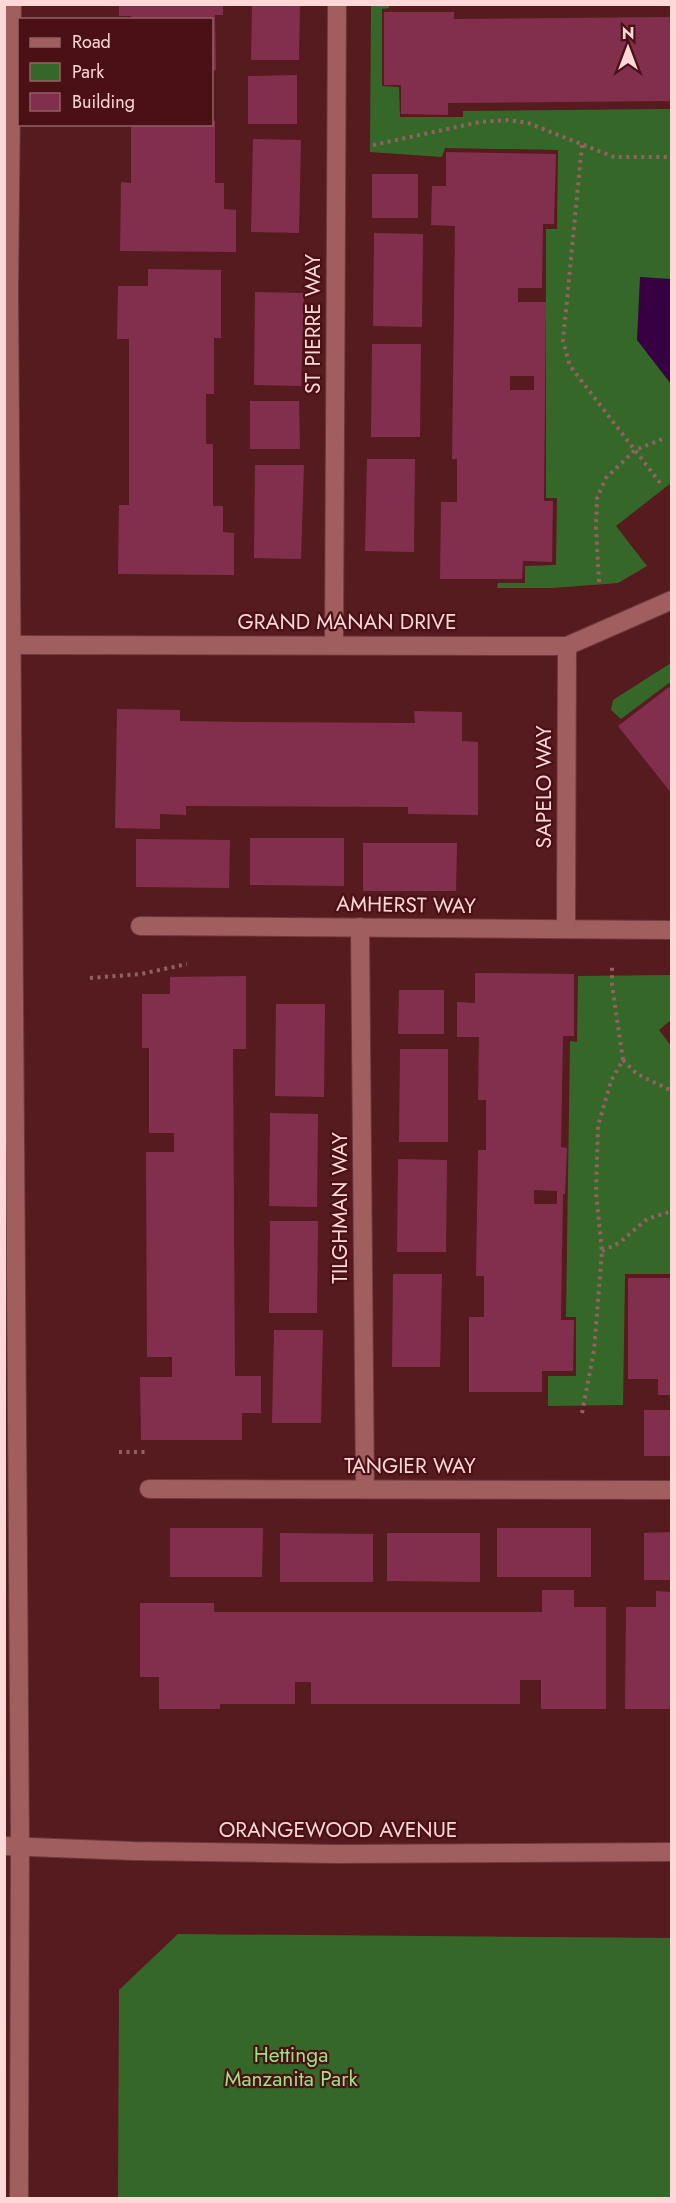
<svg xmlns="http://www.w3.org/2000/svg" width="676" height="2203" viewBox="0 0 676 2203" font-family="Jost,sans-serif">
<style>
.green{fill:#356828}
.water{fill:#360042}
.building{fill:#822f4e;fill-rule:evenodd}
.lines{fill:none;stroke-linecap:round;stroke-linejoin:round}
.lane-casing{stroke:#6c383e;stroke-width:20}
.street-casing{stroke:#6c383e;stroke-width:20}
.secondary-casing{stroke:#6c383e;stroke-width:20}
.path{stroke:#946162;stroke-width:4;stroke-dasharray:3 4.5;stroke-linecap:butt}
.lane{stroke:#a05e5e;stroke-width:18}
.street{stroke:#a05e5e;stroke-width:18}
.secondary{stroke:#a05e5e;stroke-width:18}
.labels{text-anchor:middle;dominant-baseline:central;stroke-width:4.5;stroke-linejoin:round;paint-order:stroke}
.street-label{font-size:21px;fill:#fed8d6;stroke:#4a1016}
.park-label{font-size:21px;fill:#97e485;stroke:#4a1016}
</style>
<rect width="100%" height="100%" fill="#561b1f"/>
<g class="green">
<path d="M 371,5 L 389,5 L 389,8 L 382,9 L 382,86 L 399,87 L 400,117 L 463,117 L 463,111 L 671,109 L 671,483 L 616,526 L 647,566 L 618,583 L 552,588 L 497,588 L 498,583 L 525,583 L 525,566 L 556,565 L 557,498 L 546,498 L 546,229 L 557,229 L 558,150 L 445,148 L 442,157 L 370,152 Z"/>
<path d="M 671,663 L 671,685 L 669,683 L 621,719 L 611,710 L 613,700 Z"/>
<path d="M 671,975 L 671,1020 L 659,1030 L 671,1046 L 671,1274 L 625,1274 L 623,1405 L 548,1406 L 548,1376 L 576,1376 L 576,1317 L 566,1317 L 570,1041 L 577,1042 L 578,976 Z"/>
<path d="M 178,1934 L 671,1938 L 671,2198 L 118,2198 L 119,1990 Z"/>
</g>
<path class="water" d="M 640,277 L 671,279 L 671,384 L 637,340 Z"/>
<g class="building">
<path d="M 119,4 L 223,4 L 223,15 L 215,15 L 216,70 L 212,70 L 212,20 L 131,20 L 131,16 L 119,16 Z"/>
<path d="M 252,4 L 300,4 L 299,60 L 251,60 Z"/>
<path d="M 384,12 L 454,12 L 454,19 L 672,17 L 672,101 L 448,103 L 448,115 L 401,114 L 401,85 L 384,85 Z"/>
<path d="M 297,75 L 297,124 L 248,124 L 248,76 Z"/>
<path d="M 212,121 L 215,121 L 215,183 L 224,183 L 224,209 L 236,210 L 236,252 L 120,251 L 121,182 L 131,183 L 131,124 L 212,124 Z"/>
<path d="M 253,139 L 301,140 L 299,233 L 251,232 Z"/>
<path d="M 446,152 L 556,154 L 554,224 L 543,224 L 542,288 L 518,288 L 518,302 L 546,302 L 544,501 L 553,501 L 552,562 L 523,561 L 522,579 L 440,579 L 441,502 L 457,502 L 457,459 L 452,459 L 455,226 L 431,225 L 432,186 L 446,186 ZM 510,376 L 534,376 L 534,390 L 510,390 Z"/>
<rect x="372" y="174" width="46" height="44"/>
<path d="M 374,233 L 423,234 L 422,327 L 373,326 Z"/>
<path d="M 148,269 L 221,270 L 221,338 L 214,338 L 214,394 L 206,394 L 206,444 L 213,444 L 213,506 L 223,506 L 223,532 L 234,533 L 234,575 L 118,574 L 119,505 L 129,505 L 129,339 L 117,339 L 118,286 L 148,286 Z"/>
<path d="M 255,292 L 304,293 L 301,386 L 254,385 Z"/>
<path d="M 372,344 L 421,344 L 420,437 L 371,437 Z"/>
<path d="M 250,401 L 299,401 L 300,449 L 250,449 Z"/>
<path d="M 367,459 L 415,459 L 414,552 L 365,551 Z"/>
<path d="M 255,465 L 304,465 L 301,559 L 254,558 Z"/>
<path d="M 669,687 L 672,690 L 672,794 L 618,726 Z"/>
<path d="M 117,709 L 180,710 L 180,721 L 242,722 L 415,723 L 414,711 L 462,712 L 462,741 L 478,742 L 478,815 L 408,814 L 408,807 L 186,806 L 186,815 L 160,814 L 160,829 L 115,828 Z"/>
<path d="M 250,838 L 344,838 L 344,886 L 250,885 Z"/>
<path d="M 136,839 L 230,840 L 229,888 L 136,887 Z"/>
<path d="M 363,843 L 457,843 L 456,891 L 363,891 Z"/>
<path d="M 475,973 L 574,974 L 574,1036 L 563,1036 L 561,1147 L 567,1148 L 565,1194 L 563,1194 L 561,1320 L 574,1320 L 573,1371 L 542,1371 L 542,1392 L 469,1392 L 469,1317 L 484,1317 L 484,1276 L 476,1276 L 478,1150 L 486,1150 L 486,1100 L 478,1100 L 479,1037 L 457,1037 L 457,1002 L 475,1003 ZM 534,1190 L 557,1191 L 557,1204 L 534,1204 Z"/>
<path d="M 246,976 L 246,1049 L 233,1049 L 235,1376 L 261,1376 L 261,1413 L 242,1413 L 242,1440 L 141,1440 L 140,1377 L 172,1377 L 172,1357 L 147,1357 L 146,1152 L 174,1152 L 174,1133 L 149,1133 L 149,1048 L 142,1048 L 142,994 L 170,994 L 170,977 Z"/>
<path d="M 399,990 L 444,990 L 444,1034 L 398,1034 Z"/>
<path d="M 276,1004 L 325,1004 L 324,1097 L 275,1096 Z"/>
<path d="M 400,1049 L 448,1049 L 448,1142 L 399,1142 Z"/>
<path d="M 270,1113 L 318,1114 L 317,1207 L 269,1206 Z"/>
<path d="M 398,1159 L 447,1160 L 446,1252 L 397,1252 Z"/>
<path d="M 270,1221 L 318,1221 L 317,1313 L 269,1313 Z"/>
<path d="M 393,1274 L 442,1274 L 440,1367 L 392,1367 Z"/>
<path d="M 628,1278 L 672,1278 L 672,1395 L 658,1395 L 658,1379 L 628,1379 Z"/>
<path d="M 274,1330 L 323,1330 L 321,1423 L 272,1423 Z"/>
<rect x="644" y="1410" width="28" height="46"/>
<path d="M 170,1528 L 263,1528 L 262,1577 L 170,1577 Z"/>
<rect x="497" y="1528" width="94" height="49"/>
<path d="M 672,1532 L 672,1580 L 644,1580 L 644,1533 Z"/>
<path d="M 280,1533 L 373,1534 L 373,1582 L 280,1582 Z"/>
<path d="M 387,1533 L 480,1533 L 480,1582 L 387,1581 Z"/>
<path d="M 542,1590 L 574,1590 L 574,1607 L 606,1607 L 606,1709 L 541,1709 L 541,1680 L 520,1680 L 520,1704 L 311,1704 L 311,1682 L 295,1682 L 295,1704 L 220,1704 L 220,1709 L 159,1709 L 159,1677 L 140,1677 L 140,1603 L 214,1603 L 214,1612 L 542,1612 Z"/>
<path d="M 656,1591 L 672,1592 L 672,1709 L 625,1709 L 626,1607 L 656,1607 Z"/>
</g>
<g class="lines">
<g class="lane-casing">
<g id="lane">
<path d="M 334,645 L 337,4"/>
<path d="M 140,926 L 672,930"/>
<path d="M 360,927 L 365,1488"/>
<path d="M 566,929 L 567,646"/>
<path d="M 149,1489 L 672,1490"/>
</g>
</g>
<g class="street-casing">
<path id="street" d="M 12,645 L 567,646 L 672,600"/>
</g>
<g class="secondary-casing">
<g id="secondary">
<path d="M 12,4 L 9,291 L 20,1846 L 19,2198"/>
<path d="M 4,1846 L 133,1851 L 337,1854 L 672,1852"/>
</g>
</g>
<g class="path">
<path d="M 373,145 L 480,122 L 508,120 L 528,123 L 614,157 L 672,157"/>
<path d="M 582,145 L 563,341 L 570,366 L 661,484"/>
<path d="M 599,582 L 596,527 L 597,498 L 606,478 L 635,450 L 665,438"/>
<path d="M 90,978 L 141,974 L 187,964"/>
<path d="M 623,1060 L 637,1074 L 672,1091"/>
<path d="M 602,1251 L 619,1243 L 647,1219 L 672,1211"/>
<path d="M 582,1413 L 594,1351 L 602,1251 L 596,1193 L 598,1126 L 611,1081 L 623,1060 L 612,985 L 612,965"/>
<path d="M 119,1452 L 146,1452"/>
</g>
<use href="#lane" class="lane"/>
<use href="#street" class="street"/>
<use href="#secondary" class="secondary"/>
</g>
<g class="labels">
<g class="street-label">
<text transform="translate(313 324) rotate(-90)">ST PIERRE WAY</text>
<text x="347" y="622">GRAND MANAN DRIVE</text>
<text transform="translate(544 787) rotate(-90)">SAPELO WAY</text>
<text transform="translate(406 905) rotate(1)">AMHERST WAY</text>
<text transform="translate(340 1208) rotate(-90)">TILGHMAN WAY</text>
<text x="410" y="1466">TANGIER WAY</text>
<text x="338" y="1830">ORANGEWOOD AVENUE</text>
</g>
<g class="park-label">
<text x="291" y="2055">Hettinga<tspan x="291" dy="24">Manzanita Park</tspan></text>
</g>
</g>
<rect width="676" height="2203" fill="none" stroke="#fed8d6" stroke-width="12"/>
<rect x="18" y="18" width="195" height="108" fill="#4a1016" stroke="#926063" stroke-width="1.5"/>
<rect x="30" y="38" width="30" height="9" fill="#a05e5e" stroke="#926063" stroke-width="1.5"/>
<text x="72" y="48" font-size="18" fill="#fed8d6">Road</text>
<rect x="30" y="63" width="30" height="18" fill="#356828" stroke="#926063" stroke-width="1.5"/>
<text x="72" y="78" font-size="18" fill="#fed8d6">Park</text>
<rect x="30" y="93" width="30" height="18" fill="#822f4e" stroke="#926063" stroke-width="1.5"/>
<text x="72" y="108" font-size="18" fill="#fed8d6">Building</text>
<g transform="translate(628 48)" stroke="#4a1016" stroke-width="4.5" paint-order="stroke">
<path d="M0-4.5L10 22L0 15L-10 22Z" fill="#fed8d6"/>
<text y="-9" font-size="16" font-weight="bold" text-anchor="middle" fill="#fed8d6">N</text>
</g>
</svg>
